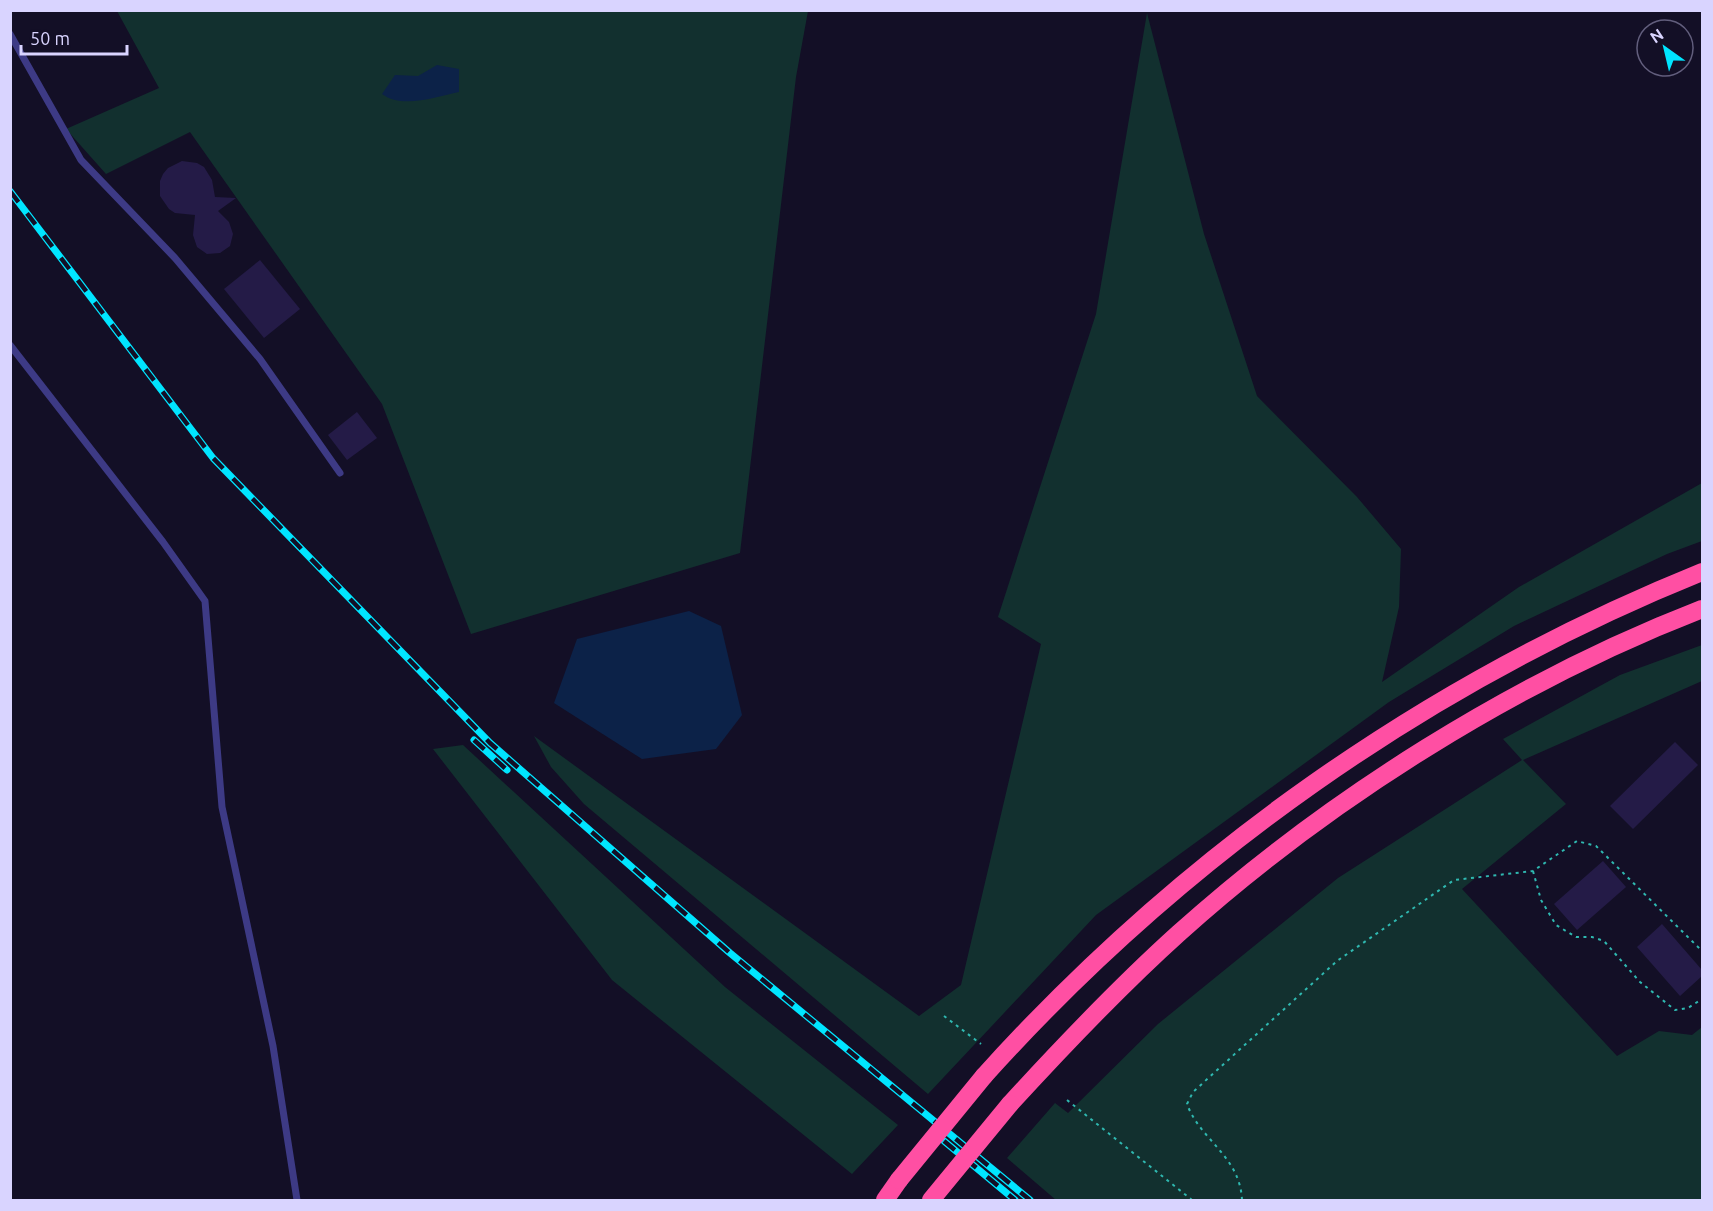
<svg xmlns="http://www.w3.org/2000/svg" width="1713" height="1211" viewBox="0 0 1713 1211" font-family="Ubuntu,sans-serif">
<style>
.green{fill:#12302f}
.water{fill:#0c2248}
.building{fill:#241b47}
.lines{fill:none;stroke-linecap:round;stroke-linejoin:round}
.path{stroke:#2fb8b0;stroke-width:2;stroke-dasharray:3 4.5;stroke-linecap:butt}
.service{stroke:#3d3a85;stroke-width:7}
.motorway{stroke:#ff4fa3;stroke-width:18}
.rail-casing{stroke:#00e5ff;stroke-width:7}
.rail{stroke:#130f26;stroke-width:4.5;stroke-dasharray:14;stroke-linecap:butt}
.motorway-bridge{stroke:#ff4fa3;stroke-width:18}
</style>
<rect width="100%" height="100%" fill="#130f26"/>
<g class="green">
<path d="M 117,11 L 808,11 L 796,77 L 740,553 L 471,634 L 382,404 L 190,132 L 106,174 L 66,129 L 159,88 Z"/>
<path d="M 1147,13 L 1204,234 L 1257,396 L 1357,497 L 1401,549 L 1399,607 L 1382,682 L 1519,587 L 1702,483 L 1702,541 L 1667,554 L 1514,626 L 1389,702 L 1096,915 L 928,1094 L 584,804 L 551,767 L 534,736 L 919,1016 L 961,985 L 1041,644 L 998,617 L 1096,314 Z"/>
<path d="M 1702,645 L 1702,681 L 1523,760 L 1566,804 L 1462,889 L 1617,1056 L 1659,1031 L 1692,1035 L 1702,1027 L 1702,1200 L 1056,1200 L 1007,1158 L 1055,1103 L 1068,1113 L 1158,1024 L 1338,878 L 1522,760 L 1503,739 L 1620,675 Z"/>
<path d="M 463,745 L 725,987 L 898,1125 L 852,1174 L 612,980 L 433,749 Z"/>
</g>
<g class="water">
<path d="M 437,65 L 459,69 L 459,92 C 436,97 402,109 382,94 L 395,75 L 418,76 Z"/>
<path d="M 689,611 L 721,626 L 742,715 L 716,749 L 642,759 L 554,703 L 577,639 Z"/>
</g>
<g class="building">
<path d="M 182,161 L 197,163 L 204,167 L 212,180 L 215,197 L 236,198 L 218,211 L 229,222 L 233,234 L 230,246 L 220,253 L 207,254 L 197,247 L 193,235 L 195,215 L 175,213 L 169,209 L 160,196 L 160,181 L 163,174 L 168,168 Z"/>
<path d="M 260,260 L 300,309 L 264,338 L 224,289 Z"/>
<path d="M 357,412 L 377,438 L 347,460 L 328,435 Z"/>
<path d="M 1675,742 L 1698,765 L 1633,829 L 1610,806 Z"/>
<path d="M 1603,861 L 1626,887 L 1577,930 L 1554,904 Z"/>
<path d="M 1662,924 L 1702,970 L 1702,976 L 1680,996 L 1637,947 Z"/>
</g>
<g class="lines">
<g class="path">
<path d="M 1533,871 L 1541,900 L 1556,925 L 1576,937 L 1592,937 L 1604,941 L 1640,982 L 1675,1010 L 1688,1008 L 1702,999"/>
<path d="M 944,1016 L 981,1044"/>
<path d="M 1067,1100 L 1192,1200"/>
<path d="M 1242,1200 C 1240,1156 1200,1140 1187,1104 L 1193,1092 L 1337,961 L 1454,880 L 1533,871 L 1577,841 L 1596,846 L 1702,951"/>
</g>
<g class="service">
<path d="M 10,34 L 81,160 L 175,258 L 260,359 L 340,473"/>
<path d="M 10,345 L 163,542 L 205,601 L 222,807 L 273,1046 L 297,1200"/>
</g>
<g class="motorway">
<path d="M 984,1076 C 1182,856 1427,683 1702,572"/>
<path d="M 1010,1104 C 1064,1045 1119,987 1179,933 C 1328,799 1516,681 1702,609"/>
<path d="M 885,1200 L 899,1180"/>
</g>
<g class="rail-casing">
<g id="rail">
<path d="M 10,191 L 213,458 L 490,743 L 730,953 L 1030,1200"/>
<path d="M 474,740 L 507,770"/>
<path d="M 944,1141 L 1015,1200"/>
</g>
</g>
<use href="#rail" class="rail"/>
<g class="motorway-bridge">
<path d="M 899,1180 L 984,1076"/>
<path d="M 931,1200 L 1010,1104"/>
</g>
</g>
<rect width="1713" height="1211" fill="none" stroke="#d9d4ff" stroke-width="24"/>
<g transform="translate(1665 48) rotate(326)"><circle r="28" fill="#130f26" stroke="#625e7d" stroke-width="1.5"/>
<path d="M0-4.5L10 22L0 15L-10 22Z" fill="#00e5ff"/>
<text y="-9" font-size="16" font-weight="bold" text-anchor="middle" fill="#d9d4ff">N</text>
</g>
<path d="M21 45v9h106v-9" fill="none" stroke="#d9d4ff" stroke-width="3"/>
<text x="30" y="45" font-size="18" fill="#d9d4ff" stroke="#130f26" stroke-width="4.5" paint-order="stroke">50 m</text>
</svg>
